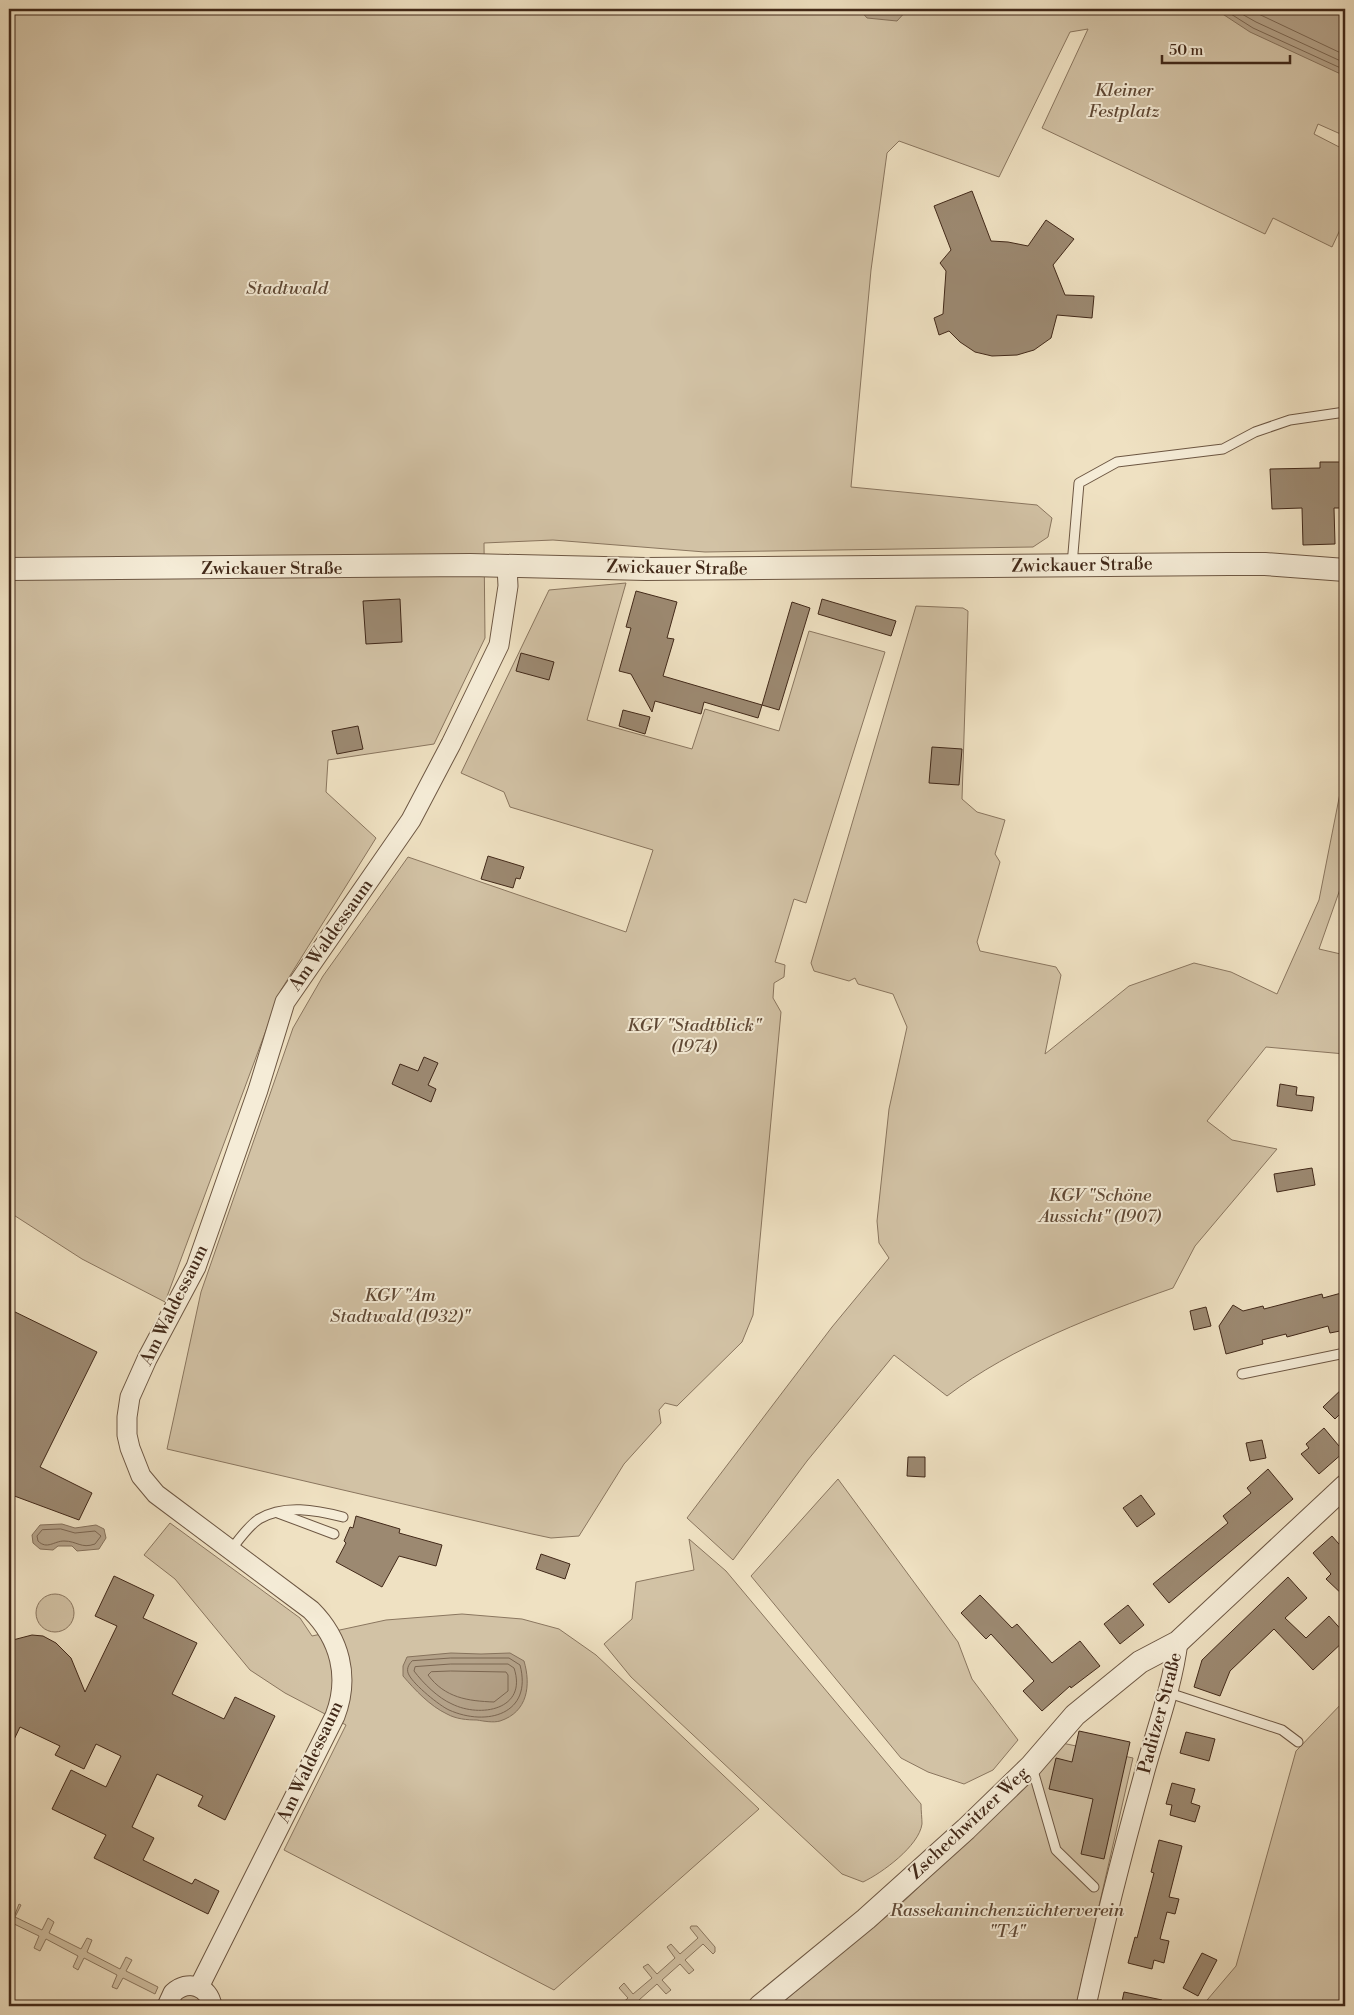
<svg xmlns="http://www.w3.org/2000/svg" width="1354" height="2015" viewBox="0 0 1354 2015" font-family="'Libre Bodoni',serif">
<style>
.green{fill:#d2c2a5;stroke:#8a765f}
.water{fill:#b4a289;stroke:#86725c}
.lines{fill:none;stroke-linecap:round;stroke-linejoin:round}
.shore{stroke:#7b6651;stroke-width:1}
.building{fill:#9c8971;stroke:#422919}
.service-casing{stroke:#6d5743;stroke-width:11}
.minor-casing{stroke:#6d5743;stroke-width:21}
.tertiary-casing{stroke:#6d5743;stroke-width:24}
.service{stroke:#f5ecd7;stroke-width:9}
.minor{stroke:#f5ecd7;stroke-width:19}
.tertiary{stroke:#f5ecd7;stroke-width:22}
.labels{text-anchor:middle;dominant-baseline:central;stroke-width:4;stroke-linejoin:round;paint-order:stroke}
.park-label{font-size:18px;font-style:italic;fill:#5f4835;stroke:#f5ecd7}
.street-label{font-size:18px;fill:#422919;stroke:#f5ecd7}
</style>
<rect width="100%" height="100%" fill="#efe1c2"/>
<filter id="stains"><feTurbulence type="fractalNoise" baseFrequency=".004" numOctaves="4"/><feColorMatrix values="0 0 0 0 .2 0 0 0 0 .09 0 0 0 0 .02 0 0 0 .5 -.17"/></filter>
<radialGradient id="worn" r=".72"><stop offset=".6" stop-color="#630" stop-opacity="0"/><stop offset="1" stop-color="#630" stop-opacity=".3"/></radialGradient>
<g class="green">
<path d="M 9,9 L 1345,9 L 1345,136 L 1318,124 L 1314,134 L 1345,150 L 1345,219 L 1332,247 L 1273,218 L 1265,234 L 1042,128 L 1088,29 L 1070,32 L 999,177 L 899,141 L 887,153 L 871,270 L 851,487 L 1037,505 L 1052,518 L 1048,537 L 1033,547 L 705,552 L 553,540 L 484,543 L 485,638 L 434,744 L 328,760 L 326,792 L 376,838 L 281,990 L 165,1302 L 82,1259 L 9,1212 Z"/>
<path d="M 626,583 L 587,720 L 692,749 L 705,709 L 779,731 L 809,631 L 885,652 L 806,903 L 794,899 L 775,962 L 785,965 L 784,977 L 774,983 L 773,998 L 781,1012 L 753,1315 L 742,1342 L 677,1406 L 665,1403 L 659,1410 L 661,1423 L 624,1464 L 579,1536 L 551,1538 L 532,1534 L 167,1449 L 201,1292 L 293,1028 L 323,976 L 408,857 L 626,932 L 653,850 L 510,807 L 504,792 L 461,773 L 549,590 Z"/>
<path d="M 916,606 L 963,608 L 968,611 L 962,799 L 977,812 L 1005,820 L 995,854 L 1000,862 L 977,942 L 980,951 L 1056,967 L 1061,975 L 1045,1054 L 1129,986 L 1194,963 L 1231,972 L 1277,994 L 1319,900 L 1343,778 L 1345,780 L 1345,875 L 1319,949 L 1345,955 L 1345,1054 L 1266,1047 L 1207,1121 L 1232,1140 L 1277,1149 L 1195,1246 L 1173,1288 C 1096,1315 1013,1346 947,1396 L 894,1355 L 807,1461 L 733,1560 L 687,1518 L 832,1327 L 889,1258 L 879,1243 L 877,1221 L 889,1109 L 907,1027 L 893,994 L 858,984 L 855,978 L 849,981 L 814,971 L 811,963 Z"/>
<path d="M 838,1479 L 958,1642 L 972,1679 L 1018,1740 L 993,1770 L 964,1784 L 928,1772 L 901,1758 L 751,1576 Z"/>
<path d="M 170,1523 L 300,1618 L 312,1636 L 386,1620 L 462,1614 L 522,1619 L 559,1629 L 596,1655 L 759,1809 L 554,1990 L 284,1850 L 346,1725 L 285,1693 L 250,1670 L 175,1579 L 144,1555 Z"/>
<path d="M 689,1539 L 726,1571 L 921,1804 C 921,1811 922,1818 922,1824 C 919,1846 882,1873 863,1882 L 842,1874 L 631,1677 L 604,1644 L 632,1619 L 636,1582 L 694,1570 Z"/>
<circle cx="55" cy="1613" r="19"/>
<path d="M 1345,1700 L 1345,2006 L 1202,2006 L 1236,1966 L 1296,1751 Z"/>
<path d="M 1062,1743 L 1133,1758 L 1076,2006 L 778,2006 L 899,1906 L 984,1824 Z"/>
<path d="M 19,1904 L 21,1905 L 15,1917 L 42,1930 L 48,1918 L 54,1922 L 49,1933 L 81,1949 L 87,1938 L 92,1940 L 87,1952 L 120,1969 L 126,1957 L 132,1960 L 126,1971 L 158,1987 L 155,1994 L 123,1978 L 117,1989 L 112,1987 L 117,1975 L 84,1958 L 78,1970 L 73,1967 L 78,1956 L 46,1939 L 40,1951 L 34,1948 L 39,1936 L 12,1923 L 9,1930 Z"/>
<path d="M 691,1926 L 697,1926 L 715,1947 L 715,1952 L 713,1954 L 703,1944 L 685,1960 L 694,1970 L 689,1974 L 680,1964 L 662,1980 L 671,1990 L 666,1994 L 657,1984 L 639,2000 L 644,2006 L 634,2004 L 619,2006 L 628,1998 L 619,1988 L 624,1983 L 633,1994 L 652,1978 L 643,1967 L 648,1964 L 657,1974 L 675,1958 L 667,1947 L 671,1944 L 680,1954 L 698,1938 L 690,1928 Z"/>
<path d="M 184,1995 C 194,1995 199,1996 203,2006 L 176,2006 Z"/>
</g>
<g class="water">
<path d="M 859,9 L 908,9 L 897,21 L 867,18 Z"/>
<path d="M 1215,9 L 1345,9 L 1345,76 L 1250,32 Z"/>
<path d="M 62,1524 L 75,1528 L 96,1525 L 104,1529 L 106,1538 L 99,1549 L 77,1551 L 72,1546 L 58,1546 L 53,1550 L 40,1549 L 33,1543 L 32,1535 L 40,1525 Z"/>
<path d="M 451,1653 L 481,1654 L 510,1653 L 524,1661 C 531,1685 528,1712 500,1721 C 493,1723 483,1721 477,1720 C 467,1720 456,1719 447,1714 C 430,1706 415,1690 403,1676 L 403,1666 L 407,1657 Z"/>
</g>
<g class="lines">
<g class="shore">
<path d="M 1223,9 L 1253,28 L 1345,70"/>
<path d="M 1233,9 L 1256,22 L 1345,63"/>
<path d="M 1248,9 L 1345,55"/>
<path d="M 61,1529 L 75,1533 L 95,1531 L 101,1536 L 95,1544 C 81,1549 77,1541 64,1541 C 54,1541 47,1550 38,1541 L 37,1536 L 42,1530 Z"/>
<path d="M 451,1658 L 509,1658 L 520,1665 C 533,1714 487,1727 449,1710 C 440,1706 414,1685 409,1675 C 406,1670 408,1665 412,1661 Z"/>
<path d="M 451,1664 L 508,1664 L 514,1668 C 528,1710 480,1718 452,1704 C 438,1698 423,1683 414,1671 L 415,1667 Z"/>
<path d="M 451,1671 L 506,1672 L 508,1675 L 508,1691 L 494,1702 C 468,1701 445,1698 428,1675 L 431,1672 Z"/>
</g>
</g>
<g class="building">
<path d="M 972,191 L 991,241 L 1008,242 L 1028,246 L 1046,220 L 1074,239 L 1053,265 L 1065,295 L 1094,296 L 1092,318 L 1057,315 L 1051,338 L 1034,350 L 1017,355 L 992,356 L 975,352 L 960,342 L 949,331 L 939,335 L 934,318 L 943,314 L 946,271 L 940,263 L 951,250 L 934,206 Z"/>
<path d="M 1320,462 L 1341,462 L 1343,508 L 1334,508 L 1335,544 L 1303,545 L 1302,508 L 1272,509 L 1270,469 L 1320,468 Z"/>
<path d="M 636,591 L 677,602 L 667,638 L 674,639 L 663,676 L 762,705 L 758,718 L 704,702 L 701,714 L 655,701 L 652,712 L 631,674 L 619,671 L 631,628 L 626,627 Z"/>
<path d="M 400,599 L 402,642 L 366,644 L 363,601 Z"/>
<path d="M 822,599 L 896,621 L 891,636 L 818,614 Z"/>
<path d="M 792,602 L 810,608 L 779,710 L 762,705 Z"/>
<path d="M 521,653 L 554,662 L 549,680 L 516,671 Z"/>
<path d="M 623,710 L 650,717 L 645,734 L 619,726 Z"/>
<path d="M 358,726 L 363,749 L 337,754 L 332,731 Z"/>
<path d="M 932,747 L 962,749 L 959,785 L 929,783 Z"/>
<path d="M 488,856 L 524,867 L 520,879 L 516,878 L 513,888 L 481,879 Z"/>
<path d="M 424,1057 L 438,1063 L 428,1085 L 436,1089 L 431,1102 L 392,1084 L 400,1064 L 418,1071 Z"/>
<path d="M 1280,1084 L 1297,1087 L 1296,1095 L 1314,1097 L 1312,1111 L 1277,1106 Z"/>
<path d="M 1312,1168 L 1315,1185 L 1277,1192 L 1274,1174 Z"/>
<path d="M 1345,1292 L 1345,1330 L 1330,1333 L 1328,1326 L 1287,1337 L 1286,1334 L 1262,1340 L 1263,1344 L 1226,1354 L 1219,1326 L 1233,1305 L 1243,1311 L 1263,1306 L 1264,1309 L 1322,1294 L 1323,1298 Z"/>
<path d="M 1206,1307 L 1211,1326 L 1194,1330 L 1190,1311 Z"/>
<path d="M 9,1309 L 97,1352 L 40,1467 L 92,1493 L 79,1520 L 9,1494 Z"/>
<path d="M 1345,1386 L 1345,1409 L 1335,1419 L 1323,1407 Z"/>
<path d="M 1324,1428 L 1344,1452 L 1319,1474 L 1301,1454 L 1309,1448 L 1306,1444 Z"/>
<path d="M 1262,1440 L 1266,1458 L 1250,1461 L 1246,1443 Z"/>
<path d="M 908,1457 L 925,1457 L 925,1477 L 907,1476 Z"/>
<path d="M 1268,1469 L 1293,1499 L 1169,1603 L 1153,1584 L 1228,1523 L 1223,1516 L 1251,1493 L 1247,1488 Z"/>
<path d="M 1141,1495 L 1155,1514 L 1137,1527 L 1123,1508 Z"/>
<path d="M 356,1516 L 400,1529 L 399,1533 L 442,1545 L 436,1566 L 399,1556 L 382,1587 L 336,1562 L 346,1543 L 344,1541 L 350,1527 L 353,1528 Z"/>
<path d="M 1332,1536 L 1345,1551 L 1345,1597 L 1326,1579 L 1331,1574 L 1313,1553 Z"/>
<path d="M 541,1554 L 570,1564 L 565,1579 L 536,1569 Z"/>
<path d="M 114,1576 L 154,1595 L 143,1618 L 197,1643 L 172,1694 L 224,1719 L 235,1697 L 275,1716 L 225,1820 L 198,1806 L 203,1796 L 157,1774 L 132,1827 L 154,1838 L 143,1860 L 192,1884 L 195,1879 L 219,1891 L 208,1914 L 94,1858 L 106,1835 L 52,1809 L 71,1770 L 106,1787 L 121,1756 L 96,1744 L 84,1769 L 55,1755 L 60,1746 L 20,1727 L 9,1750 L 9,1641 L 32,1635 L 43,1636 L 56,1643 L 71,1658 L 85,1692 L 117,1626 L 95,1616 Z"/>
<path d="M 1288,1577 L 1307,1598 L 1285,1618 L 1306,1638 L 1329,1616 L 1345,1634 L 1345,1640 L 1313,1670 L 1274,1629 L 1230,1671 L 1220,1696 L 1194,1687 L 1202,1660 Z"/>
<path d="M 980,1595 L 1012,1628 L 1017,1624 L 1052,1663 L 1080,1641 L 1100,1666 L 1071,1688 L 1070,1686 L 1042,1711 L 1023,1691 L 1034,1681 L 991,1634 L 986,1639 L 961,1613 Z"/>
<path d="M 1128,1605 L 1144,1625 L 1120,1644 L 1104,1624 Z"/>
<path d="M 1079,1731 L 1130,1742 L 1104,1859 L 1081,1854 L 1093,1799 L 1049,1789 L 1056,1758 L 1072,1762 Z"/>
<path d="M 1186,1732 L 1215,1739 L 1209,1761 L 1180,1753 Z"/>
<path d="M 1172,1783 L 1195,1789 L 1191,1803 L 1200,1806 L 1195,1822 L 1170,1815 L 1172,1805 L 1166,1804 Z"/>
<path d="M 1159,1840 L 1182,1846 L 1169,1897 L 1179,1899 L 1175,1914 L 1167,1912 L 1160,1939 L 1169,1941 L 1164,1963 L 1154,1960 L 1152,1969 L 1128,1963 L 1135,1937 L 1137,1938 L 1154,1873 L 1151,1872 Z"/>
<path d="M 1202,1953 L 1217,1960 L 1198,1996 L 1183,1988 Z"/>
<path d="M 1124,1992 L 1162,2000 L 1161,2006 L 1121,2006 Z"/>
</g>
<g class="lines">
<g class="service-casing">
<g id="service">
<path d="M 1072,565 L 1079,483 L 1117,462 L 1223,449 L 1255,432 L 1290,420 L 1345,412"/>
<path d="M 1242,1374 L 1345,1353"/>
<path d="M 278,1513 L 334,1534"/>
<path d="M 230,1551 C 238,1541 248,1526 259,1519 C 284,1504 316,1510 343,1517"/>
<path d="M 1169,1693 L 1282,1730 L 1298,1742"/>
<path d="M 1032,1767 L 1056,1850 L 1094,1887"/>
</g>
</g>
<g class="minor-casing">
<g id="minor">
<path d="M 199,1987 L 335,1716 C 350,1677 340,1639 311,1610 L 156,1494 L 141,1476 L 130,1448 L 127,1435 L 127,1417 L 130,1397 L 147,1359 L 196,1267 L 258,1090 L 285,1002 L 411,820 L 451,744 L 499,645 L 508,586 L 507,566"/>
<path d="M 167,2006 L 173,1993 C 188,1979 209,1986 212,2006"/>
<path d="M 1086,2006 C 1103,1929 1122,1854 1143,1778 C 1155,1732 1172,1689 1178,1642"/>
</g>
</g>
<g class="tertiary-casing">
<g id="tertiary">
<path d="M 9,569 L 470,565 L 646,569 L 1229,564 L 1265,564 L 1345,570"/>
<path d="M 760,2006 L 866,1919 L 966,1829 L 1031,1766 L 1075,1715 L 1140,1662 L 1178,1642 L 1345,1486"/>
</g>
</g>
<use href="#service" class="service"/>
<use href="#minor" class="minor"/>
<use href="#tertiary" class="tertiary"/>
</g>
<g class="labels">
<g class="park-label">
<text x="1124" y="90">Kleiner<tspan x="1124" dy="21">Festplatz</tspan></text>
<text x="287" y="288">Stadtwald</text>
<text x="694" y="1025">KGV "Stadtblick"<tspan x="694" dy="21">(1974)</tspan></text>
<text x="1100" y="1195">KGV "Schöne<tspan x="1100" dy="21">Aussicht" (1907)</tspan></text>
<text x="400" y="1295">KGV "Am<tspan x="400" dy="21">Stadtwald (1932)"</tspan></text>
<text x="1007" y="1910">Rassekaninchenzüchterverein<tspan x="1007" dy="21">"T4"</tspan></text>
</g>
<g class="street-label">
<text transform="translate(1082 565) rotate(-1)">Zwickauer Straße</text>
<text x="272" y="568">Zwickauer Straße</text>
<text transform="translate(677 568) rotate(1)">Zwickauer Straße</text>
<text transform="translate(331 935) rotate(-55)">Am Waldessaum</text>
<text transform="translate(174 1305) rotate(-64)">Am Waldessaum</text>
<text transform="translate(1160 1713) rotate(-75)">Paditzer Straße</text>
<text transform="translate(310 1762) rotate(-65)">Am Waldessaum</text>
<text transform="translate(969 1823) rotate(-43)">Zschechwitzer Weg</text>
</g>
</g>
<rect width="1354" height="2015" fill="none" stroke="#efe1c2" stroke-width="30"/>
<rect x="10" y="10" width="1334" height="1995" fill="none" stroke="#422919" stroke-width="2.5"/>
<rect x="15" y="15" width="1324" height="1985" fill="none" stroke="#422919"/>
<path d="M1162 55v8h128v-8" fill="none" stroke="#422919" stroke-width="2.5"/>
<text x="1169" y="55" font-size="15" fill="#422919" stroke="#f5ecd7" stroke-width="4" paint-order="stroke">50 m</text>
<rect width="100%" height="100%" filter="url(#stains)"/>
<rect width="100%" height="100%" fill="url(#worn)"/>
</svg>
